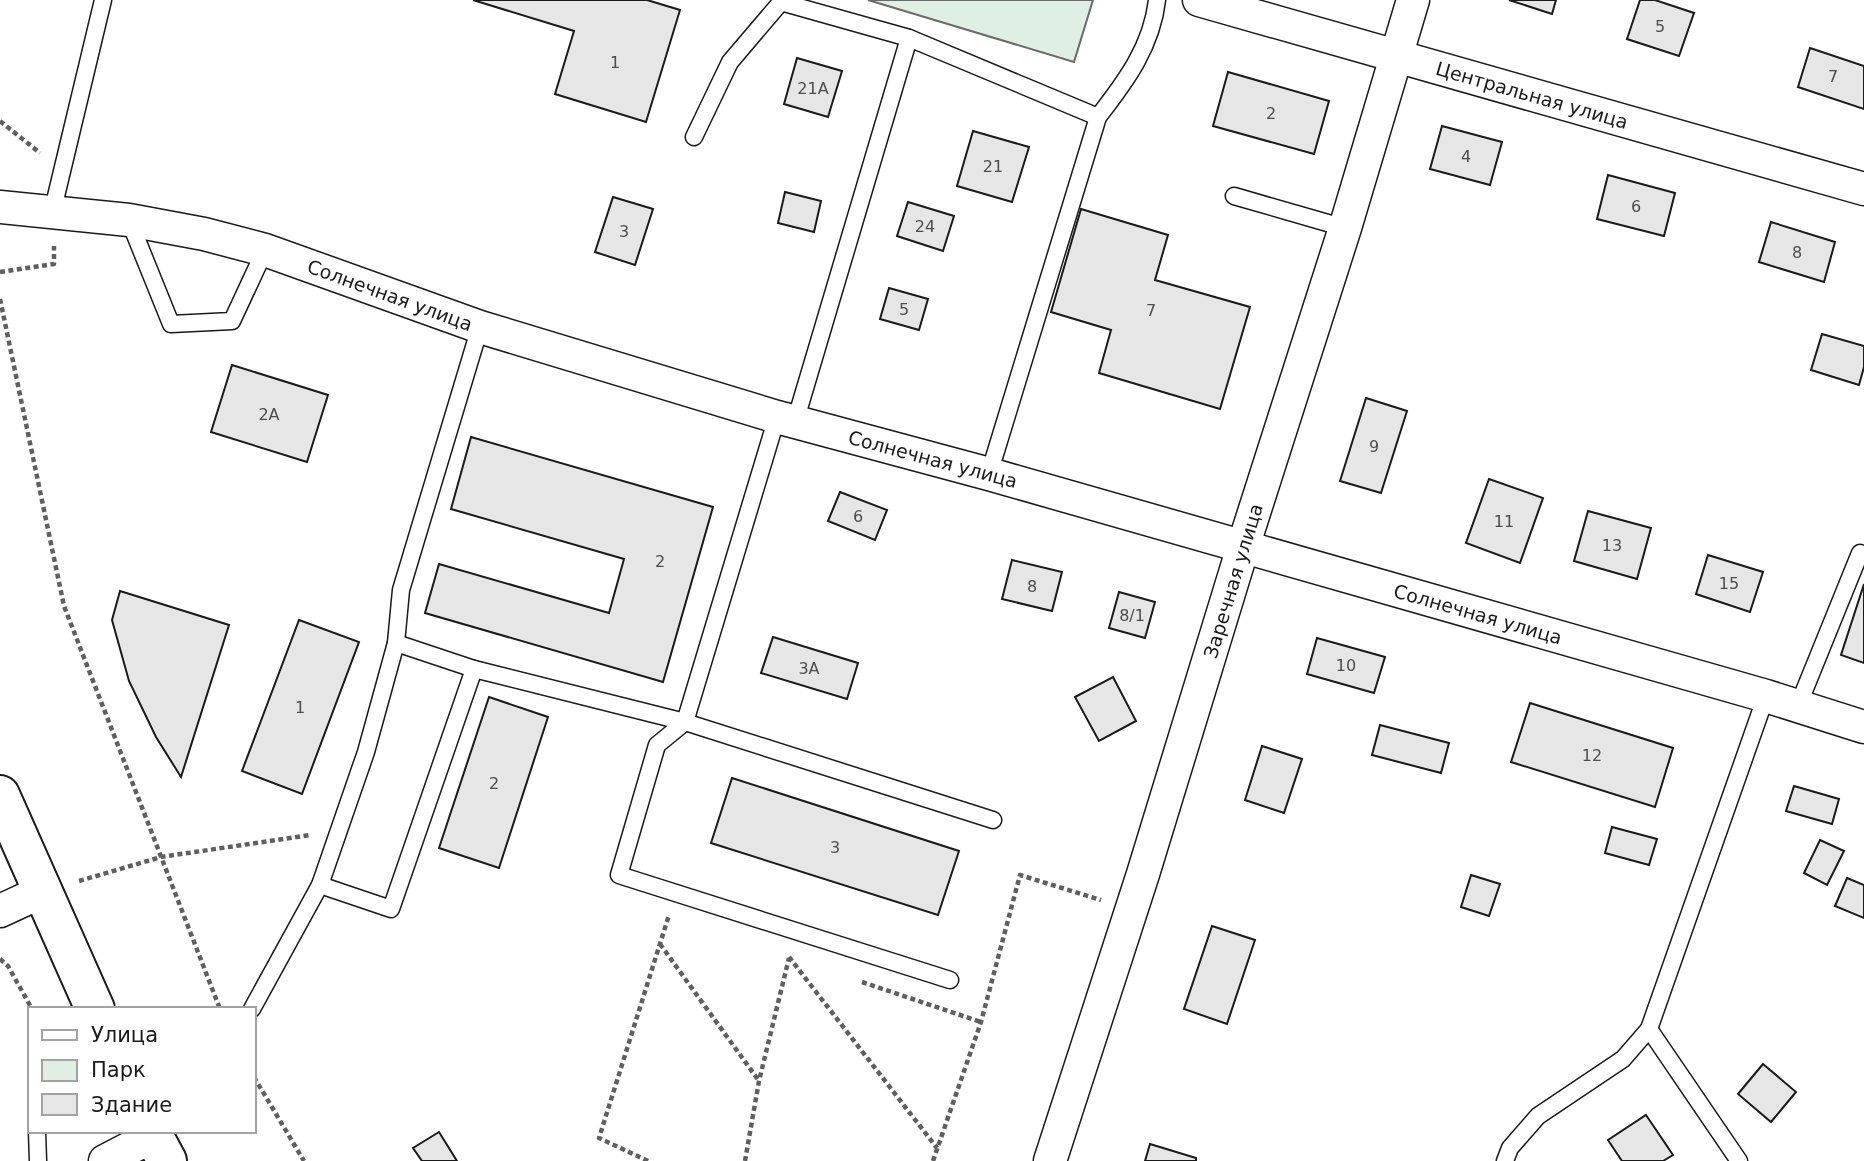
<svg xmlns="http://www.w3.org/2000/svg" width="1864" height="1161" viewBox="0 0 1864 1161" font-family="'DejaVu Sans',sans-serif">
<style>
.green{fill:#e0efe3;stroke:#6a6a6a;stroke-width:2}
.building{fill:#e6e6e6;stroke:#1a1a1a;stroke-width:2}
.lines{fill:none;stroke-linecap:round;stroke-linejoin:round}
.lane-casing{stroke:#1a1a1a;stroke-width:19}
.street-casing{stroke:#1a1a1a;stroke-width:35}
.secondary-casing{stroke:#1a1a1a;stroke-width:42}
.path{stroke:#5f5f5f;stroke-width:4.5;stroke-dasharray:5 3.5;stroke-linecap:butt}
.lane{stroke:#fff;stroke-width:16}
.street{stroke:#fff;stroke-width:32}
.secondary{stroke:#fff;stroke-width:38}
.labels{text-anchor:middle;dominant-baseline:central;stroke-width:5;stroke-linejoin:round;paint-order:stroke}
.number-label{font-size:16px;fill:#4d4d4d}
.street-label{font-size:19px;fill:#1a1a1a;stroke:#fff}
</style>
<rect width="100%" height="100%" fill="#fff"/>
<path class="green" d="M 868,0 L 1093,0 L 1074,62 Z"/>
<g class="building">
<path d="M 473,0 L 647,0 L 680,10 L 646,122 L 555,94 L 574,31 Z"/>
<path d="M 1509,0 L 1556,0 L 1552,14 Z"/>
<path d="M 1640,0 L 1655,0 L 1694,13 L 1679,56 L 1627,39 Z"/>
<path d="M 1810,48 L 1864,66 L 1864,109 L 1798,87 Z"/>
<path d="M 797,58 L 842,71 L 828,117 L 784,104 Z"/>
<path d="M 1228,72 L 1329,101 L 1314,154 L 1213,126 Z"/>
<path d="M 1442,126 L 1502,142 L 1490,185 L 1430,169 Z"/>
<path d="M 973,131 L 1029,147 L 1012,202 L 957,186 Z"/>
<path d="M 1608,175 L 1675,193 L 1664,236 L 1597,219 Z"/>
<path d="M 785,192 L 821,201 L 814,232 L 778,223 Z"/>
<path d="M 613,197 L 653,209 L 635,265 L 595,252 Z"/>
<path d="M 908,202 L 954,216 L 943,251 L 897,236 Z"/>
<path d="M 1081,209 L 1168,235 L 1155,280 L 1250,307 L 1220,409 L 1099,373 L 1111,330 L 1051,312 Z"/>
<path d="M 1771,222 L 1835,242 L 1824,282 L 1759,262 Z"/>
<path d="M 889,288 L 928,299 L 919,330 L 880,319 Z"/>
<path d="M 1822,334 L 1864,346 L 1864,367 L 1859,385 L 1811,370 Z"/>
<path d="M 232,365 L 328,395 L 307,462 L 211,432 Z"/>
<path d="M 1366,398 L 1407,411 L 1381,493 L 1340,481 Z"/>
<path d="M 471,437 L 713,507 L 663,682 L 425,613 L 439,564 L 609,613 L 624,559 L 451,509 Z"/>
<path d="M 1489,479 L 1543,498 L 1520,563 L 1466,543 Z"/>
<path d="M 840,492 L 887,510 L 875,540 L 828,521 Z"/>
<path d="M 1588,511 L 1651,528 L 1637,579 L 1574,561 Z"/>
<path d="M 1708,555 L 1763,572 L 1750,612 L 1696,594 Z"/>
<path d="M 1012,560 L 1062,572 L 1052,611 L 1002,599 Z"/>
<path d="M 1864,584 L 1864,663 L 1841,655 Z"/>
<path d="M 120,591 L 229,625 L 181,777 L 156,737 L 129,681 L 112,620 Z"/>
<path d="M 1119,592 L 1155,602 L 1145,638 L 1109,628 Z"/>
<path d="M 299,620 L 359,642 L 302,794 L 242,771 Z"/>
<path d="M 773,637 L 858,663 L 847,699 L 761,673 Z"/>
<path d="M 1317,638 L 1385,657 L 1374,693 L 1307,674 Z"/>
<path d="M 1113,677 L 1136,721 L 1099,741 L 1075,697 Z"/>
<path d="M 489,697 L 548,717 L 499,868 L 439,848 Z"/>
<path d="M 1530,703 L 1673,748 L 1655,807 L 1511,762 Z"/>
<path d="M 1380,725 L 1449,743 L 1441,773 L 1372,755 Z"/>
<path d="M 1262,746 L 1302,759 L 1284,813 L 1245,800 Z"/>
<path d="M 732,778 L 959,851 L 938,915 L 711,843 Z"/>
<path d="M 1794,786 L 1839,799 L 1832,824 L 1786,811 Z"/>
<path d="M 1612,827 L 1657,839 L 1649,865 L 1605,853 Z"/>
<path d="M 1820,840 L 1844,851 L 1827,885 L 1804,873 Z"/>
<path d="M 1471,875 L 1500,884 L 1489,916 L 1461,907 Z"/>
<path d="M 1847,878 L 1864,885 L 1864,918 L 1835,906 Z"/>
<path d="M 1212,926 L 1255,940 L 1227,1024 L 1184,1009 Z"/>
<path d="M 1763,1064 L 1796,1092 L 1771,1122 L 1738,1094 Z"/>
<path d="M 1646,1115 L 1673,1155 L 1663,1161 L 1622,1161 L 1608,1140 Z"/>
<path d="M 439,1132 L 457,1161 L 422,1161 L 413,1148 Z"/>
<path d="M 1150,1144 L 1196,1158 L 1196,1161 L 1145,1161 Z"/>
</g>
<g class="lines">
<g class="lane-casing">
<g id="lane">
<path d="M 694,137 L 730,62 L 781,2 L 909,38 L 1098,117"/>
<path d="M 1234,196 L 1345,228"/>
<path d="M 52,213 L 103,0"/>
<path d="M 129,220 L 171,324 L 232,321 L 265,250"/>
<path d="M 777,417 L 685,722 L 993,820"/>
<path d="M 795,422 L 909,38"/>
<path d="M 989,474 L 1098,117 C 1126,81 1152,46 1157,0"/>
<path d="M 474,669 L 685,722"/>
<path d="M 1798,706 L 1860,553 L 1864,555"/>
<path d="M 685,722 L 657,745 L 619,875 L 950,980"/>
<path d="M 320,885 L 391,909 L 474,669 L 396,643"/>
<path d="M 252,1009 L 320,885 L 366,752 L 396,643 L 401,590 L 480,327"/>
<path d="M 1649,1029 L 1739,1161"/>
<path d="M 37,1131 L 38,1161"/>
<path d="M 1505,1161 L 1510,1148 L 1538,1116 L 1623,1059 L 1649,1029 L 1766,696"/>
</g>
</g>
<g class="street-casing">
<g id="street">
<path d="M 1199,0 L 1864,189"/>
<path d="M 0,207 L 129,220 L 204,234 L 265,250 L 480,327 L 777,417 L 989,474 L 1766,696 L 1864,727"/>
<path d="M 0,911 L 41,892"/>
<path d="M 105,1161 L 153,1136"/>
<path d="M 1050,1161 L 1143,874 L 1243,547 L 1345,228 L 1413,0"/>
</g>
</g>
<g class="secondary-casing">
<g id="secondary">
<path d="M 0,795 L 95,1009"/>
<path d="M 151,1131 L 167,1161"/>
</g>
</g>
<g class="path">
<path d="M 0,121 L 40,153"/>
<path d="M 0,272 L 54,264 L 54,246"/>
<path d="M 0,299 L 64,606 L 220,1009"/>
<path d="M 79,881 L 161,857 L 310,835"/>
<path d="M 660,944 L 759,1081"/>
<path d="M 789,957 L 937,1148"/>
<path d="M 0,959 L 8,966 L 32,1009"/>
<path d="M 862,982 L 981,1022"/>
<path d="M 254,1077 L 304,1161"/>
<path d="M 648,1161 L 599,1138 L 669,915"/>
<path d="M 745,1161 L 759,1081 L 789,958"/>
<path d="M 933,1161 L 981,1022 L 1020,875 L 1101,900"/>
</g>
<use href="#lane" class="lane"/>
<use href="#street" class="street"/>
<use href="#secondary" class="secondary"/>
</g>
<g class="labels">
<g class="number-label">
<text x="1660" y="26">5</text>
<text x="615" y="62">1</text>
<text x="1833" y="76">7</text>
<text x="813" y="88">21А</text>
<text x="1271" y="113">2</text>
<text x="1466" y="156">4</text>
<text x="993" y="166">21</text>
<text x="1636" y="206">6</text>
<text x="925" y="226">24</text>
<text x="624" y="231">3</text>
<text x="1797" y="252">8</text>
<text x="904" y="309">5</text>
<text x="1151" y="310">7</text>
<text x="269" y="414">2А</text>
<text x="1374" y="446">9</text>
<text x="858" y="516">6</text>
<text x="1504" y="521">11</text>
<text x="1612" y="545">13</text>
<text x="660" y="561">2</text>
<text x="1729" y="583">15</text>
<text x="1032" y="586">8</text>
<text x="1132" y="615">8/1</text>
<text x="1346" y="665">10</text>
<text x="809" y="668">3А</text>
<text x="300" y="707">1</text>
<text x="1592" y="755">12</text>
<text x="494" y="783">2</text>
<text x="835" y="847">3</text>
</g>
<g class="street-label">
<text transform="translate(1532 95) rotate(16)">Центральная улица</text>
<text transform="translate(390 295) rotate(20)">Солнечная улица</text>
<text transform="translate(933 459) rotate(15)">Солнечная улица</text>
<text transform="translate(1233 581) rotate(-73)">Заречная улица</text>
<text transform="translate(1478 614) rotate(16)">Солнечная улица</text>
</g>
</g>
<rect x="28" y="1007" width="228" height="126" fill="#ffffff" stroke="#a3a3a3" stroke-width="2"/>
<rect x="42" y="1030" width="35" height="10" fill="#ffffff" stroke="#a3a3a3" stroke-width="2"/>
<text x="91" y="1042" font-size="21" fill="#1a1a1a">Улица</text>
<rect x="42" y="1060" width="35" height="21" fill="#e0efe3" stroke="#a3a3a3" stroke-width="2"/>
<text x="91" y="1077" font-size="21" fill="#1a1a1a">Парк</text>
<rect x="42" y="1094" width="35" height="21" fill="#e6e6e6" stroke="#a3a3a3" stroke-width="2"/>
<text x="91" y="1112" font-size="21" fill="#1a1a1a">Здание</text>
</svg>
